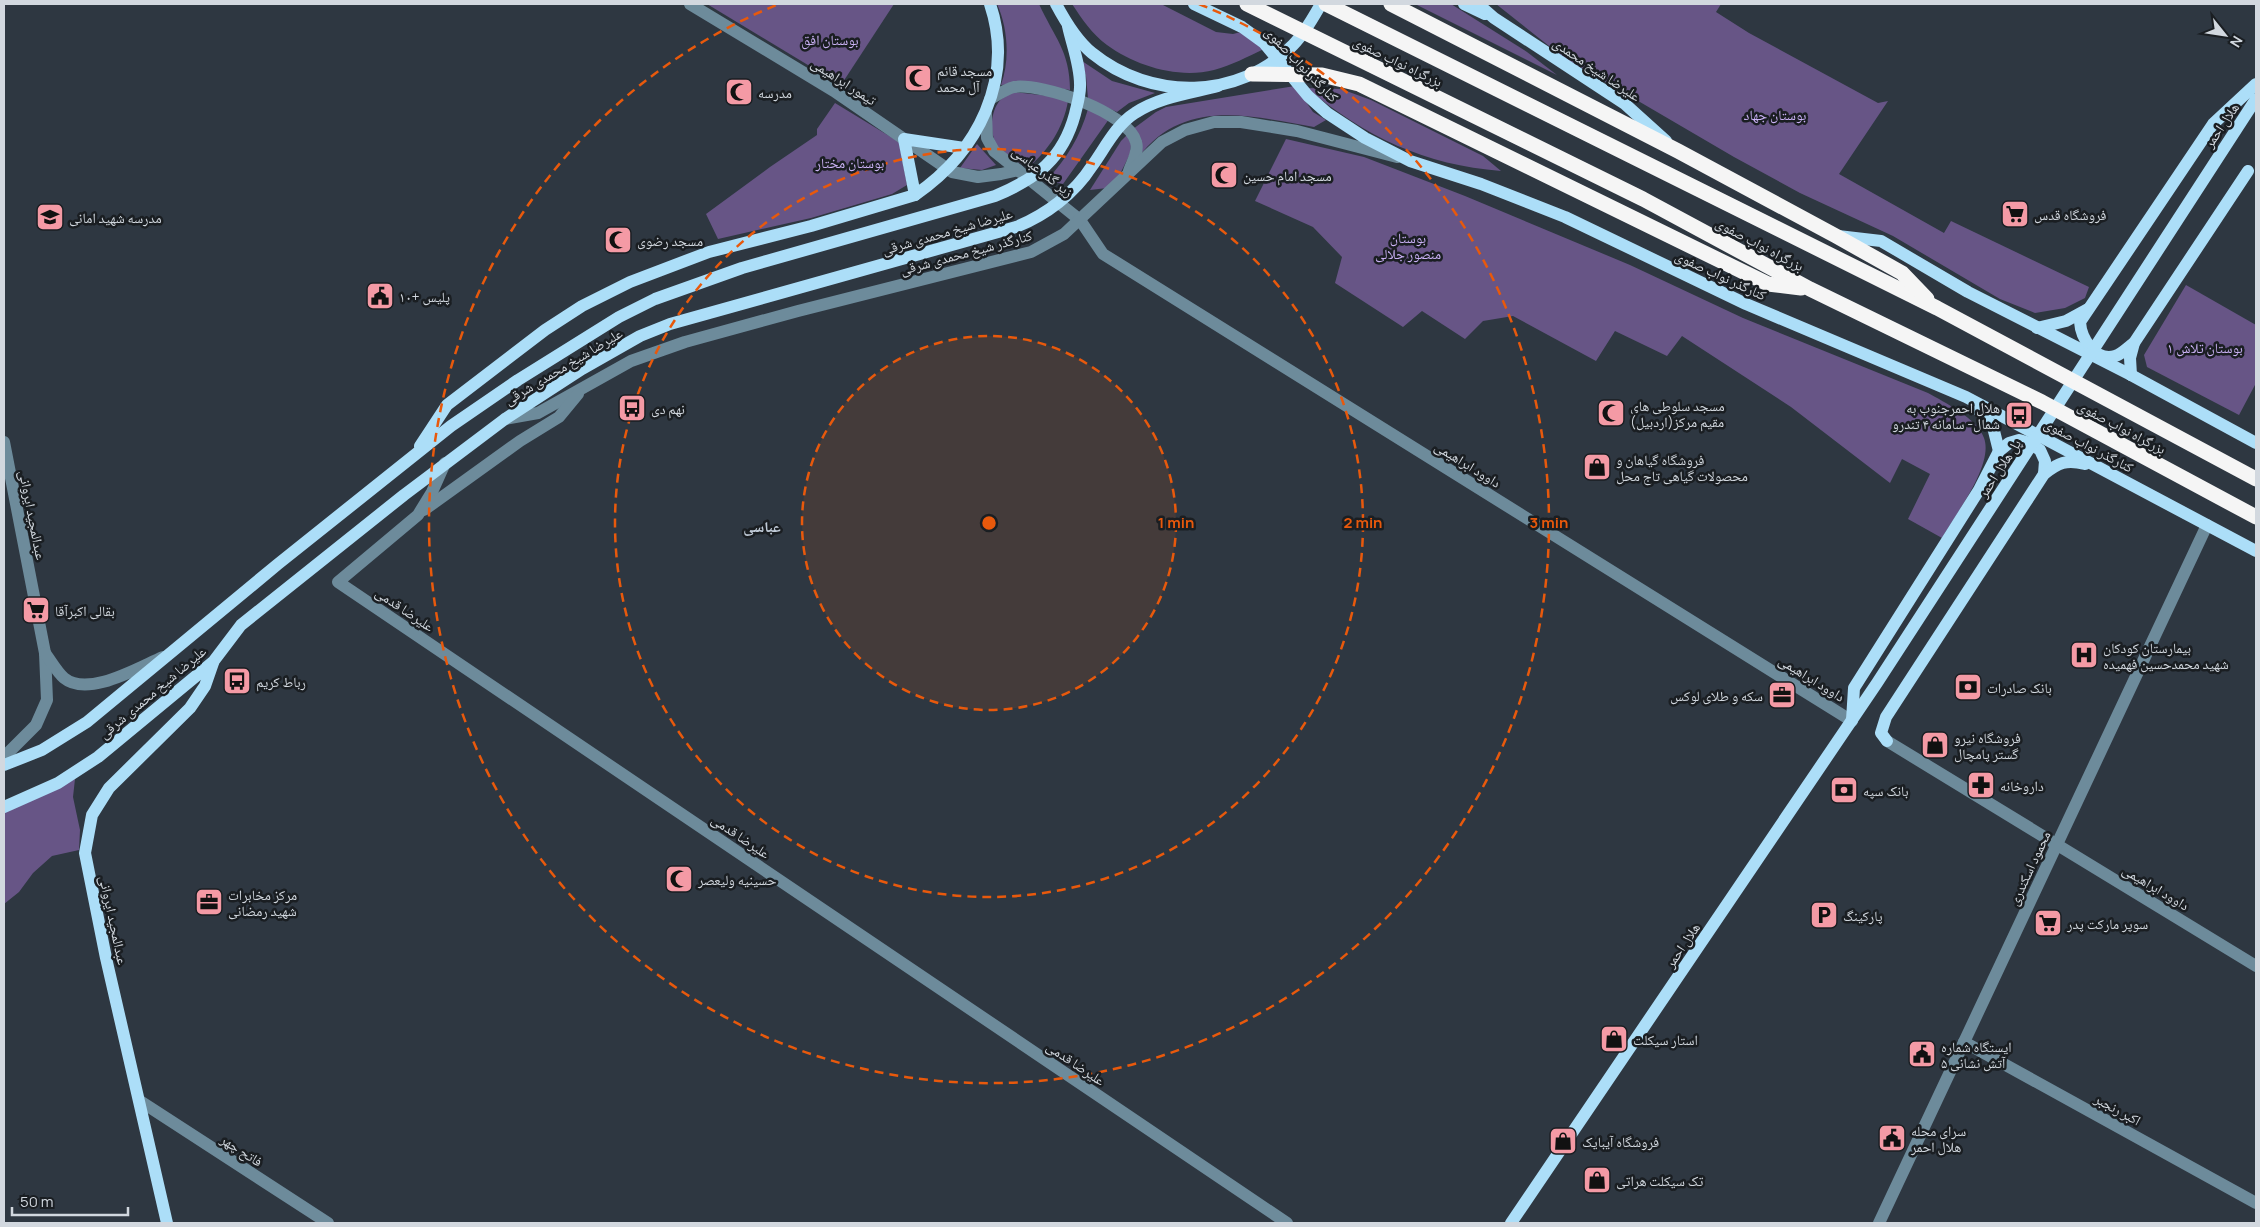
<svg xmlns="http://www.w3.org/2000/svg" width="2260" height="1227" viewBox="0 0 2260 1227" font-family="Manrope,'Noto Naskh Arabic',sans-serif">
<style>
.green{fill:#675586}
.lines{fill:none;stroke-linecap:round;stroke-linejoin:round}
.minor{stroke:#6d8b9b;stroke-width:12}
.major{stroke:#acdef8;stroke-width:12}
.highway{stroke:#f5f5f5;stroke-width:15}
.ring{fill:none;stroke:#e8590c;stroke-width:2.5;stroke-dasharray:9 6}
.labels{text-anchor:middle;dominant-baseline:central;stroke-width:5;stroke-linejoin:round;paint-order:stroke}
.park-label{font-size:14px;fill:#cbb2f6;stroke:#1a1e22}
.street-label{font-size:14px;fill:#d2d8df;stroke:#1a1e22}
.poi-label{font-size:14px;fill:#d2d8df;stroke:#1a1e22;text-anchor:start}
.neighbourhood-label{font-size:15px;font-weight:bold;fill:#c0cbd8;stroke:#1a1e22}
.centre{fill:#e8590c;stroke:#1a1e22;stroke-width:2.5}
.ring-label{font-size:15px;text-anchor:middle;font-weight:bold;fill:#e8590c;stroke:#1a1e22;stroke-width:5;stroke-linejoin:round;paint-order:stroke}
</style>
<rect width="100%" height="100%" fill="#2e3741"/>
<g class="green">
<path d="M 707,4 L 894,4 L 841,85 Z"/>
<path d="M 997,4 L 1039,4 C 1054,37 1070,51 1070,90 L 1027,83 L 1001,85 C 1010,60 1008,28 997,4 Z"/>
<path d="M 1072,4 L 1161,4 L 1216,32 L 1233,34 L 1241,32 L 1264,49 C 1247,57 1232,65 1214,70 C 1178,79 1136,66 1107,45 C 1092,34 1082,19 1072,4 Z"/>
<path d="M 1415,4 L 1451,4 L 1527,52 L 1557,75 Z"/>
<path d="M 1496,4 L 1721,4 L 1716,12 L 1749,33 L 1878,103 L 1888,101 L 1839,174 L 1944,233 L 1951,221 L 2089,287 L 2085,298 L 2065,308 L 2035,313 L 2000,299 L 1893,236 L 1800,193 L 1734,157 L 1563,57 Z"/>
<path d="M 1082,61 L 1112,81 L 1155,93 L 1129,103 L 1117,112 L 1088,99 L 1086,76 Z"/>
<path d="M 1295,86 L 1313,112 L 1326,120 L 1314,127 C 1251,116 1183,97 1138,158 L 1133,129 L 1156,112 L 1166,107 Z"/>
<path d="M 1307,88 L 1341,89 L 1371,100 L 1483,156 L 1501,171 C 1425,165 1365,137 1307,88 Z"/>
<path d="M 1014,92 L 1049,96 L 1068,101 C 1063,129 1049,149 1028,168 C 1019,162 1008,158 1001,151 C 990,140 989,116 998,103 C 1001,98 1008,95 1014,92 Z"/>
<path d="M 835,103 L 899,142 L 907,185 L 892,194 L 811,218 L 718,239 L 706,214 L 770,167 L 817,135 L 817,129 Z"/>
<path d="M 1088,109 L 1109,119 L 1063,184 L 1047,180 C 1067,158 1080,137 1088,109 Z"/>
<path d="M 1127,135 L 1131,144 L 1130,154 L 1120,174 L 1107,188 L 1090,190 L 1121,141 Z"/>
<path d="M 1286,139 L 1364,157 L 1465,196 L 1630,265 L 1743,318 L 1928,393 C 1944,402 1978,419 1984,438 C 1994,465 1955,515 1942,538 L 1908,519 L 1930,474 L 1902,459 L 1890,483 L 1791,407 L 1682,336 L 1667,356 L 1615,331 L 1596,361 L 1513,316 L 1483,321 L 1465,339 L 1422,311 L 1403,327 L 1335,283 L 1342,257 L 1313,227 L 1255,201 Z"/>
<path d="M 977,144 L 996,165 L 982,170 L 960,168 Z"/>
<path d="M 2186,285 L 2256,325 L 2256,383 L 2239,415 L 2147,367 L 2144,355 Z"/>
<path d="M 75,779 L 73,797 L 80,830 L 79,850 L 52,856 L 33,873 L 19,892 L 4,904 L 4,812 Z"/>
</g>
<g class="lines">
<g class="minor">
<path d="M 690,4 L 834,91 L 952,172 L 978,177 L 1001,174 L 1018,170"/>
<path d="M 990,99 C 997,95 1006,89 1014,87 C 1042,83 1128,112 1136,142 C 1139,152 1132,162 1129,171"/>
<path d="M 986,114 L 987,138 L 994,151 L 1080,220 L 1103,254 L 1852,721"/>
<path d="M 505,419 L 538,413 L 631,361 L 685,342 L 798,311 L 1031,252 L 1064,234 L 1162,142 L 1185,130 L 1214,122 L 1241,122 L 1297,131 L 1397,157"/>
<path d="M 4,442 L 45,653 L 47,700 L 36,725 L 4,757"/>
<path d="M 445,463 L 432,492 L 418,515 L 338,582 L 1287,1223"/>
<path d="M 424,510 L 520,441 L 559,417 L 578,394"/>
<path d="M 45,653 C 51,661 57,672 64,678 C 88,698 139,667 163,657"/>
<path d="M 1887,741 L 2256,966"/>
<path d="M 1964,1042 L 2256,1203"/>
<path d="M 140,1101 L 328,1223"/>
<path d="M 1879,1223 L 2207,525"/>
</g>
<g class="major">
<path d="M 1056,4 C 1065,21 1076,40 1092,53 C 1151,101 1239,100 1293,45 C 1305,33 1313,18 1321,4"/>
<path d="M 1194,4 L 1242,27 L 1264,43 L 1308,96 L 1327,113 L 1365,138 L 1410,161 L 1481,184 L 1565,217 L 1746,304 L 1966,397 L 2256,551"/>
<path d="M 1464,4 L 1485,14"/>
<path d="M 1478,4 L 1494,18 L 1625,104 L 1666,141"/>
<path d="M 915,195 L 904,139 L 964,148"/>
<path d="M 1838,236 L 1881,241 L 1968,292 L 2131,375 L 2256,443"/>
<path d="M 2037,328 L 2066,321 L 2088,309"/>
<path d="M 2134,343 C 2128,347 2122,354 2115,356 C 2095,362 2081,338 2080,322 L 2213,124 L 2256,84"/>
<path d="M 2131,375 L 2130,358 L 2134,343 L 2248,171"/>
<path d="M 1975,406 L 1993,427 L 1999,451"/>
<path d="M 420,446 L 447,405 L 545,330 L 582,306 L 630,282 L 709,252 L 811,226 L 915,195 C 978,152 1015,79 990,4"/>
<path d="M 1852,720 L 1854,688 L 1979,490 L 1999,451 L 2009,443 L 2019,440 L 2030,443 L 2040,450 L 2045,461 L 2044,474"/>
<path d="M 1887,741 L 1881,733 L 1886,717 L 2044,474 C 2058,463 2066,459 2085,464"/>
<path d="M 4,765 L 42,750 L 87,722 L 278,564 L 451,426 L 518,380 L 619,317 L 655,299 L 742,268 L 995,196 C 1036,179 1063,159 1075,114 C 1077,105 1080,96 1080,87 C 1081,67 1072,45 1068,26"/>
<path d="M 4,807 L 58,783 L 98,757 L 213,662 L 241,625 L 404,495 L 505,419 L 582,369 L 640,336 L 670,324 L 1016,227 C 1046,215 1074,194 1092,166 C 1105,148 1116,125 1135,113 C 1159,97 1191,93 1218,86"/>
<path d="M 167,1223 L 106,958 L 85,853 L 92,815 L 109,788 L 190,708 L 205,686 L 213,663"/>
<path d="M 1511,1223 L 1877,683 L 2256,99"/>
</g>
<g class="highway">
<path d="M 1247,4 L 1643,199 L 1810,289 L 2042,402 L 2256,517"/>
<path d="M 1326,4 L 1937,308 L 2256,479"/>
<path d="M 1391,4 L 1678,151 L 1836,236 L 1902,273 L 1927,299"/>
<path d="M 1252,74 L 1322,75 L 1359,84 L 1768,284 L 1801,288"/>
</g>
</g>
<circle cx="989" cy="523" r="187" fill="#e8590c" fill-opacity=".12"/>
<g class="ring">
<circle cx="989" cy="523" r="187"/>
<circle cx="989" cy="523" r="374"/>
<path d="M1199 4A560 560 0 1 1 779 4"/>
</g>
<defs>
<g id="mosque-square" transform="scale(1.4375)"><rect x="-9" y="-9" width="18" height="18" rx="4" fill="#f49aa5" stroke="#1a1e22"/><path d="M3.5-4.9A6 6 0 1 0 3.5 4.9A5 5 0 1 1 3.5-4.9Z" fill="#111"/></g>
<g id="supermarket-square" transform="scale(1.4375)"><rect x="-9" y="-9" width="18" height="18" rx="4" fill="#f49aa5" stroke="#1a1e22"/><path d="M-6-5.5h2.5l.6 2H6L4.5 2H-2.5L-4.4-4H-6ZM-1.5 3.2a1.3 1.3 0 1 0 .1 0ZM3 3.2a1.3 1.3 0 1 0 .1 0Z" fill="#111"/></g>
<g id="school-square" transform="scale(1.4375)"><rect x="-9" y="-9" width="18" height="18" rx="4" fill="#f49aa5" stroke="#1a1e22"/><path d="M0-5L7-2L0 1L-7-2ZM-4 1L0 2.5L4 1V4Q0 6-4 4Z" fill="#111"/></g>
<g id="civic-square" transform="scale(1.4375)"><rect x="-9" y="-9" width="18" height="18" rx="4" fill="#f49aa5" stroke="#1a1e22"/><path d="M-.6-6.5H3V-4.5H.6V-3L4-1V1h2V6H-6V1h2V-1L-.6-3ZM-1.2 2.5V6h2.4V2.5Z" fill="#111"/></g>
<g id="bus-square" transform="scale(1.4375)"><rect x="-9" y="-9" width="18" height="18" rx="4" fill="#f49aa5" stroke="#1a1e22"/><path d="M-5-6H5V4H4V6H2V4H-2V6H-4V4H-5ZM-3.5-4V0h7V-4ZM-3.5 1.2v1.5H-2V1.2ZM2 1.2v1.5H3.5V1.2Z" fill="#111"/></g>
<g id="shop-square" transform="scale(1.4375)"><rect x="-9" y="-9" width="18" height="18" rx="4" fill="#f49aa5" stroke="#1a1e22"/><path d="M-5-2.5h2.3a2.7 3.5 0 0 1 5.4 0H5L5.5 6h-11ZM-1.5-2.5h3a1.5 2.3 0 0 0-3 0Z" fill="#111"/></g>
<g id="hospital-square" transform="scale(1.4375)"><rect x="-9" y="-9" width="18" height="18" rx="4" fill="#f49aa5" stroke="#1a1e22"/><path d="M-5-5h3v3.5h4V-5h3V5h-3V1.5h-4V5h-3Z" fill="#111"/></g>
<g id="bank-square" transform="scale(1.4375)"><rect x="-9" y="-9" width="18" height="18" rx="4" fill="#f49aa5" stroke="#1a1e22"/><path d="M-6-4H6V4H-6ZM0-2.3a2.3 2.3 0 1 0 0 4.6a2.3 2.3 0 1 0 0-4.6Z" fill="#111"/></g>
<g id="office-square" transform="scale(1.4375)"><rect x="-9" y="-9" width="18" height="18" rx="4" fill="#f49aa5" stroke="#1a1e22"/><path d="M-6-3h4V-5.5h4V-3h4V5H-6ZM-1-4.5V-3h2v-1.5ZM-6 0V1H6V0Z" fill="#111"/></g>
<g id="pharmacy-square" transform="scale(1.4375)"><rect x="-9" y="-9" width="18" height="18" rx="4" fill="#f49aa5" stroke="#1a1e22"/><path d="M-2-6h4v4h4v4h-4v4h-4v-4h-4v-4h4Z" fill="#111"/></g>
<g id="parking-square" transform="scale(1.4375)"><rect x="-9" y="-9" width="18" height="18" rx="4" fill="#f49aa5" stroke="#1a1e22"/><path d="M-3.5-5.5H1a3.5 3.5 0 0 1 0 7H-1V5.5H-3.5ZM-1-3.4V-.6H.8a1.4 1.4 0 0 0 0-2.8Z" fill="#111"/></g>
</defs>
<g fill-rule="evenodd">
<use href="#mosque-square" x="918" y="78"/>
<use href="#mosque-square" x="739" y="92"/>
<use href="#mosque-square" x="1224" y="175"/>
<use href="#supermarket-square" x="2015" y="214"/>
<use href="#school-square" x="50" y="217"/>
<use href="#mosque-square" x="618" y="240"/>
<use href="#civic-square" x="380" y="296"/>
<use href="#bus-square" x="632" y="408"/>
<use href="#mosque-square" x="1611" y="413"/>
<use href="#bus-square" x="2019" y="415"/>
<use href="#shop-square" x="1597" y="467"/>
<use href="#supermarket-square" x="36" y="610"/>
<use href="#hospital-square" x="2084" y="655"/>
<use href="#bus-square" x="237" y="681"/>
<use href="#bank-square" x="1968" y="687"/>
<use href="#office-square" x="1782" y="695"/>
<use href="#shop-square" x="1935" y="745"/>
<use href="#pharmacy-square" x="1981" y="785"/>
<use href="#bank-square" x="1844" y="790"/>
<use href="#mosque-square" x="679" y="879"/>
<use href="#office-square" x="209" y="902"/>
<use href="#parking-square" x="1824" y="915"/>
<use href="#supermarket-square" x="2048" y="923"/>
<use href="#shop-square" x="1614" y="1039"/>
<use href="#civic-square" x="1922" y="1054"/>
<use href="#civic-square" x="1892" y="1138"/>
<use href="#shop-square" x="1563" y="1141"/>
<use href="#shop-square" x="1597" y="1180"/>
</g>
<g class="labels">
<g class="park-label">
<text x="830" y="39">بوستان افق</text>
<text x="1775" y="114">بوستان جهاد</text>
<text x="850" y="162">بوستان مختار</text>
<text x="1408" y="237">بوستان<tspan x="1408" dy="16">منصور جلالی</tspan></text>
<text x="2205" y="347">بوستان تلاش ۱</text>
</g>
<g class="street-label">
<text transform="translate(1398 61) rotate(26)">بزرگراه نواب صفوی</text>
<text transform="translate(1302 64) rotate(46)">کنارگذر نواب صفوی</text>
<text transform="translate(1597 69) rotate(34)">علیرضا شیخ محمدی</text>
<text transform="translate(844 81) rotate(33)">تیمور ابراهیمی</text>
<text transform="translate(2221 125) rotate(-56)">هلال احمر</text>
<text transform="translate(1043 171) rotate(38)">زیر گذر عباسی</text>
<text transform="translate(947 231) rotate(-16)">علیرضا شیخ محمدی شرقی</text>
<text transform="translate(1760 244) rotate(28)">بزرگراه نواب صفوی</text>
<text transform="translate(966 252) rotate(-15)">کنارگذر شیخ محمدی شرقی</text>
<text transform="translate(1721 275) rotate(25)">کنارگذر نواب صفوی</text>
<text transform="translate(563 366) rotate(-31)">علیرضا شیخ محمدی شرقی</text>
<text transform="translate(2122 427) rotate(28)">بزرگراه نواب صفوی</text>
<text transform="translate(2089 445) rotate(28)">کنارگذر نواب صفوی</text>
<text transform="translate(1468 464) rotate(32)">داوود ابراهیمی</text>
<text transform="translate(1999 468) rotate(-57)">پل هلال احمر</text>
<text transform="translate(33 515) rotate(79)">عبدالمجید ایروانی</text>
<text transform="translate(405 609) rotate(34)">علیرضا قدمی</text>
<text transform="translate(1812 678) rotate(32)">داوود ابراهیمی</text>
<text transform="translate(152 692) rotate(-40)">علیرضا شیخ محمدی شرقی</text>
<text transform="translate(741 836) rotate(34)">علیرضا قدمی</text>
<text transform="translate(2029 868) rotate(-65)">محمود اسکندری</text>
<text transform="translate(2156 887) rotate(31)">داوود ابراهیمی</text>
<text transform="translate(114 920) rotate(78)">عبدالمجید ایروانی</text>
<text transform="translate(1682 945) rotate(-56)">هلال احمر</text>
<text transform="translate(1076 1063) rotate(34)">علیرضا قدمی</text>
<text transform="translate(2118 1109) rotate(29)">اکبر رنجبر</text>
<text transform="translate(242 1150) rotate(33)">فاتح چهر</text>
</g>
<g class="poi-label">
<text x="937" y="70">مسجد قائم<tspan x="937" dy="16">آل محمد</tspan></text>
<text x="758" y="92">مدرسه</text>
<text x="1243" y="175">مسجد امام حسین</text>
<text x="2034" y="214">فروشگاه قدس</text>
<text x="69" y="217">مدرسه شهید امانی</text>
<text x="637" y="240">مسجد رضوی</text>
<text x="399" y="296">پلیس +۱۰</text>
<text x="1630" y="405">مسجد سلوطی های<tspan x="1630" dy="16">مقیم مرکز(اردبیل)</tspan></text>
<text x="2000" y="407" text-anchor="end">هلال احمرجنوب به<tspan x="2000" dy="16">شمال- سامانه ۴ تندرو</tspan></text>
<text x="651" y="408">نهم دی</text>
<text x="1616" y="459">فروشگاه گیاهان و<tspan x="1616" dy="16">محصولات گیاهی تاج محل</tspan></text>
<text x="55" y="610">بقالی اکبرآقا</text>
<text x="2103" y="647">بیمارستان کودکان<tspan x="2103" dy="16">شهید محمدحسین فهمیده</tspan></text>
<text x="256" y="681">رباط کریم</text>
<text x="1987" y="687">بانک صادرات</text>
<text x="1763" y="695" text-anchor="end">سکه و طلای لوکس</text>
<text x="1954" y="737">فروشگاه نیرو<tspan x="1954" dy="16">گستر پامچال</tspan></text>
<text x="2000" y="785">داروخانه</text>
<text x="1863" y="790">بانک سپه</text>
<text x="698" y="879">حسینیه ولیعصر</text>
<text x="228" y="894">مرکز مخابرات<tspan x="228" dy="16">شهید رمضانی</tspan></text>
<text x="1843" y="915">پارکینگ</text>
<text x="2067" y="923">سوپر مارکت پدر</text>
<text x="1633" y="1039">استار سیکلت</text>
<text x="1941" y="1046">ایستگاه شماره<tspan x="1941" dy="16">۵ آتش نشانی</tspan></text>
<text x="1911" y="1130">سرای محله<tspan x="1911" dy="16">هلال احمر</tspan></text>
<text x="1582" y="1141">فروشگاه آیبایک</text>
<text x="1616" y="1180">تک سیکلت هراتی</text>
</g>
<g class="neighbourhood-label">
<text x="762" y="526">عباسی</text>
</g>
</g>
<circle cx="989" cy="523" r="8" class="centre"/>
<g class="ring-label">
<text x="1176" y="528">1 min</text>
<text x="1363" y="528">2 min</text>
<text x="1549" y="528">3 min</text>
</g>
<rect width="2260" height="1227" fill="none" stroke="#d2d8df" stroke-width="10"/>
<g transform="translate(2225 35) rotate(120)" stroke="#1a1e22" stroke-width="4" paint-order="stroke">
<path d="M0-4L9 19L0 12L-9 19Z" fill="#d2d8df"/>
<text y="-8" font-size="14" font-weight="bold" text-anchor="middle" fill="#d2d8df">N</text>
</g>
<path d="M12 1207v8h116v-8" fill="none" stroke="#d2d8df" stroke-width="2.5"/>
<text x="20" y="1207" font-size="15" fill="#d2d8df" stroke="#1a1e22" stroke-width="4" paint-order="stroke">50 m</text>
</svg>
